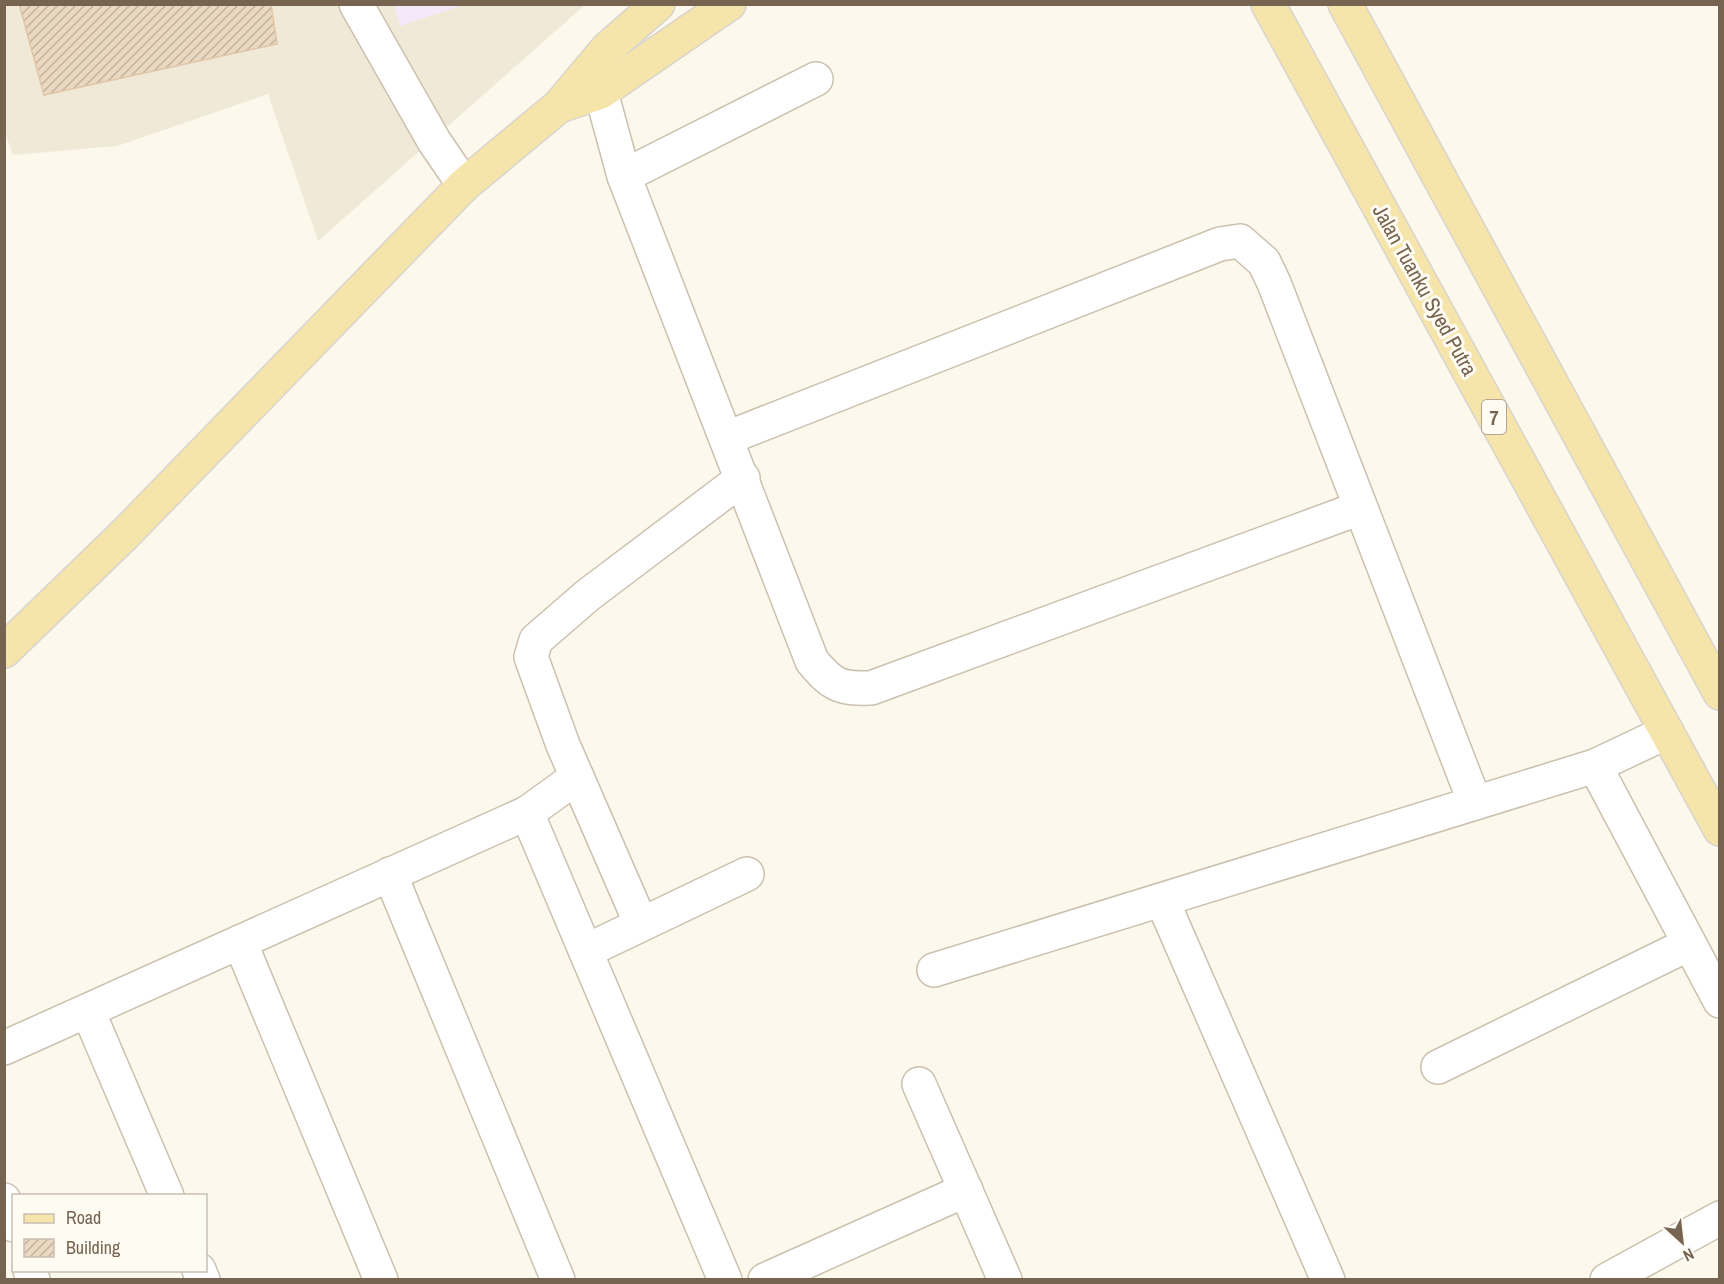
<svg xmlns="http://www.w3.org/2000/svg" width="1724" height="1284" viewBox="0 0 1724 1284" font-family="'Archivo Narrow',sans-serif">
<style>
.residential{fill:#f0e9d8}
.education{fill:#f5e9f9}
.building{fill:url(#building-hatch);stroke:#e1c6a7;stroke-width:1.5}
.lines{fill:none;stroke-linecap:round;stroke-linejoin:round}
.minor-casing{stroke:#ccc0af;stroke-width:36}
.major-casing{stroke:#d9d4ce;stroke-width:36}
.minor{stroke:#fff;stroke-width:33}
.major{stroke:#f5e5aa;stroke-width:33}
.labels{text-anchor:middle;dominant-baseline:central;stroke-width:6;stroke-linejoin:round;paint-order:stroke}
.shield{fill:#fefbf3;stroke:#9f9181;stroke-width:1.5}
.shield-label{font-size:20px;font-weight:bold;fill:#766450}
.street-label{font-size:21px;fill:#766450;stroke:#fefbf3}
</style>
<defs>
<pattern id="building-hatch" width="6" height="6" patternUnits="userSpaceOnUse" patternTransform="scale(1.5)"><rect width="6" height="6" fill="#ead8c1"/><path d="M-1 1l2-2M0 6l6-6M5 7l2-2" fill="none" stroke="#c2b39f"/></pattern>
</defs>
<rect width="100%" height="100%" fill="#fcf8ec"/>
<path class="residential" d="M 5,5 L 585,5 L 318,241 L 268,94 L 117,146 L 13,155 L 5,133 Z"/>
<path class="education" d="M 394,4 L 464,4 L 464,5 L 400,26 Z"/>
<path class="building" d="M 19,4 L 271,4 L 277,44 L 44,95 Z"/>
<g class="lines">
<g class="minor-casing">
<g id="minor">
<path d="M 356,4 L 434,141 L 464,185"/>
<path d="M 605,63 L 601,92 L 624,176 L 812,661 C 832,685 839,689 871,688 L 1360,508"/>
<path d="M 624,176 L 816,79"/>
<path d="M 727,438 L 1220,244 L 1240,241 L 1264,262 L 1274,283 L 1475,803"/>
<path d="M 1595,766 L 1720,1001"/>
<path d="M 577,777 L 641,924"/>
<path d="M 527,813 L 725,1280"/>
<path d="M 390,874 L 558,1280"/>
<path d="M 1162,900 L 1328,1280"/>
<path d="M 240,942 L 381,1280"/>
<path d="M 586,951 L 747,874"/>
<path d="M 934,970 L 1595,766 L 1667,732"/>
<path d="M 88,1011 L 167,1196"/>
<path d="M 4,1048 L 527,813 L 577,777 L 563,745 L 531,657 L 536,640 L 588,595 L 743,478"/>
<path d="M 1438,1067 L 1689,944"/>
<path d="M 919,1084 L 1005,1280"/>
<path d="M 4,1200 L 14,1225"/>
<path d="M 30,1270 L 33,1280"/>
<path d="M 199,1270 L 203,1280"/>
<path d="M 765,1280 L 966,1190"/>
<path d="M 1607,1280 L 1720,1218"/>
</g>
</g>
<g class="major-casing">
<g id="major">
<path d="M 1268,4 L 1720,829"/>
<path d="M 1345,4 L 1720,693"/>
<path d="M 559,106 L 601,92 L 729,4"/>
<path d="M 4,651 L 125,534 L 464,185 L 559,106 L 607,49 L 658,4"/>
</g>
</g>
<use href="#minor" class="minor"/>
<use href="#major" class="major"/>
</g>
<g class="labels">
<rect class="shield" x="1482" y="400" width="24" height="34" rx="4.5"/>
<g class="shield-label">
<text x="1494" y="417">7</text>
</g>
<g class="street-label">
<text transform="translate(1425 290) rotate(61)">Jalan Tuanku Syed Putra</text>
</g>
</g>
<rect width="1724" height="1284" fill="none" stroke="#766450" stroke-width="12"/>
<rect x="12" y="1194" width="195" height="78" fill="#fefbf3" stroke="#c8bfb2" stroke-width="1.5"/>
<rect x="24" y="1214" width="30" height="9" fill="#f5e5aa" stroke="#c8bfb2" stroke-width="1.5"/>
<text x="66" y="1224" font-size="18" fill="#766450">Road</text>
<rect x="24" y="1239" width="30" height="18" fill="url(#building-hatch)" stroke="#c8bfb2" stroke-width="1.5"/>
<text x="66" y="1254" font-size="18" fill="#766450">Building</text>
<g transform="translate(1682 1242) rotate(153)" stroke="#fefbf3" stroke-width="4.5" paint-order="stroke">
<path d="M0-4.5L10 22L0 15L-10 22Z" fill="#766450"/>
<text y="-9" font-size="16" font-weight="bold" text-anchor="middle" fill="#766450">N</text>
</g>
</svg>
